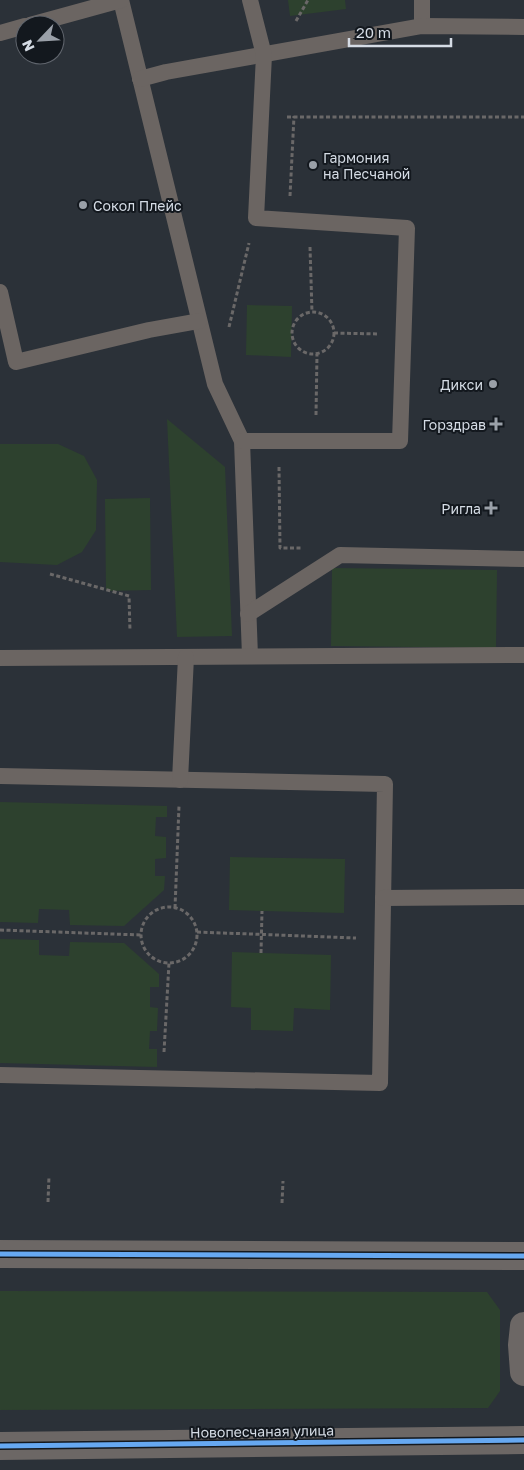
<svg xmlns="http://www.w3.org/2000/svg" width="524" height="1470" viewBox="0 0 524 1470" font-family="'Golos Text',sans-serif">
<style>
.green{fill:#2d412e}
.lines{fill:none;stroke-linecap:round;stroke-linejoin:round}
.path{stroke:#6a6868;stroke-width:3;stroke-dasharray:4 2.5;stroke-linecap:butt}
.lane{stroke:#6b6562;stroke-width:16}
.secondary{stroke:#6c6765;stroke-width:28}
.cycleway-casing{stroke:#13181e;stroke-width:8}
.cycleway{stroke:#66a8f1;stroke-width:5}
.poi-dot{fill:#9aa0a8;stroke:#13181e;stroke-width:2}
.labels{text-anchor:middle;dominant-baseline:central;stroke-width:4;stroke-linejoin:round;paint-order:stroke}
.poi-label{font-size:14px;fill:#d5dce5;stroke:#13181e;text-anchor:end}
.street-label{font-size:14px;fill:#d5dce5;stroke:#13181e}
</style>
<rect width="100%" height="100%" fill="#2b3138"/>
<g class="green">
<path d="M 288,0 L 345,0 L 346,9 L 290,16 Z"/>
<path d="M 247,305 L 292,306 L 291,357 L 246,355 Z"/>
<path d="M 167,419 L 225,467 L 232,636 L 177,637 Z"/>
<path d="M 0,444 L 58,444 L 84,456 L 97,480 L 96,530 L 82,552 L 57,565 L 0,562 Z"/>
<path d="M 150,498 L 151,590 L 106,591 L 105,499 Z"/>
<path d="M 332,568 L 497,570 L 496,648 L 331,646 Z"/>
<path d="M 0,802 L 167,806 L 167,817 L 156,817 L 155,836 L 166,837 L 166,858 L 155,859 L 155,876 L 165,876 L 164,890 L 124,926 L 70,925 L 69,910 L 39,909 L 38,923 L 0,922 Z"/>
<path d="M 230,857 L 345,859 L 344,913 L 229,910 Z"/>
<path d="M 0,939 L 39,940 L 39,955 L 69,956 L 70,942 L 124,943 L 159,974 L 159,987 L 150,987 L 150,1007 L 158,1008 L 157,1031 L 150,1031 L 149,1049 L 157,1049 L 157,1067 L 0,1063 Z"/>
<path d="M 232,952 L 331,955 L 330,1010 L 294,1008 L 293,1031 L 251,1030 L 251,1008 L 231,1007 Z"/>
<path d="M 0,1291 L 487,1292 L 500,1310 L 500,1391 L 488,1408 L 0,1410 Z"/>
</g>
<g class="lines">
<g class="path">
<path d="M 296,21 L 308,0"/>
<path d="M 287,117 L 524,117"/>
<path d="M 290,196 L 294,116"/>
<path d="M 310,247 L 312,312"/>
<circle cx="313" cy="333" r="21"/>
<path d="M 229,327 L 249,243"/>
<path d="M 334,333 L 379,334"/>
<path d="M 316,415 L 317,354"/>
<path d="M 279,467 L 280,548 L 301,548"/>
<path d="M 50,574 L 129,596 L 130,631"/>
<circle cx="169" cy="935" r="28"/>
<path d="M 175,908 L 179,806"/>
<path d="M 0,930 L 141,935"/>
<path d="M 197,932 L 356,938"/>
<path d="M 261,953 L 262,911"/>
<path d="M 164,1052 L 169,963"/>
<path d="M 48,1202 L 49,1176"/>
<path d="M 282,1203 L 283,1181"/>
</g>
<g class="lane">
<path d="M 121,0 L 215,384 L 242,441 L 250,656"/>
<path d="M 422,0 L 422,26"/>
<path d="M 30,25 L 121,0"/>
<path d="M 0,33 L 25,26"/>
<path d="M 140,79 L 166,72 L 422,26 L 524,27"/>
<path d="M 0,292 L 16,362 L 149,330 L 199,321"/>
<path d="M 242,441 L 400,441 L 407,228 L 256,218 L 264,55 L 250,0"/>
<path d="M 248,614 L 340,555 L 524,559"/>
<path d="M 0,658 L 524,655"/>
<path d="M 0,776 L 385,784 L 380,1083 L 0,1075"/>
<path d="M 180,780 L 186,657"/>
<path d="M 383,898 L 524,897"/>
</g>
<g class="secondary">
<path d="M 0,1254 L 524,1256"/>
<path d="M 524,1326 L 522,1345 L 524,1372"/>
<path d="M 0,1446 L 524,1440"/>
</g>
<g class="cycleway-casing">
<g id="cycleway">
<path d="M 0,1254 L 524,1256"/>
<path d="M 0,1446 L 524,1440"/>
</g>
</g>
<use href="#cycleway" class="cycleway"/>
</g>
<g class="poi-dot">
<circle cx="313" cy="165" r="5"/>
<circle cx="83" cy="205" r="5"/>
<circle cx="493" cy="384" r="5"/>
<path d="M493.5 416.5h5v5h5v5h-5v5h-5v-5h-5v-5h5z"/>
<path d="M488.5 500.5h5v5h5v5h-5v5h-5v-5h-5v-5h5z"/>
</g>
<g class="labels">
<g class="poi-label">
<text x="323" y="157" text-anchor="start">Гармония<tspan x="323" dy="16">на Песчаной</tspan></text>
<text x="93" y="205" text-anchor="start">Сокол Плейс</text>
<text x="483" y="384">Дикси</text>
<text x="486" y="424">Горздрав</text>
<text x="481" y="508">Ригла</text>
</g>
<g class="street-label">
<text transform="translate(262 1431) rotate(-1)">Новопесчаная улица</text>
</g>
</g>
<g transform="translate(40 40) rotate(245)"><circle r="24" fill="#13181e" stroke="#61666e"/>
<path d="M0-4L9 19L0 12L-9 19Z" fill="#9aa0a8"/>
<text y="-8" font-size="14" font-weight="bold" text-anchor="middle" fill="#d5dce5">N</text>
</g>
<path d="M349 38v8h102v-8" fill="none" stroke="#d5dce5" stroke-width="2.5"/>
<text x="356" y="38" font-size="15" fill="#d5dce5" stroke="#13181e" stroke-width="4" paint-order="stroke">20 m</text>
</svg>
